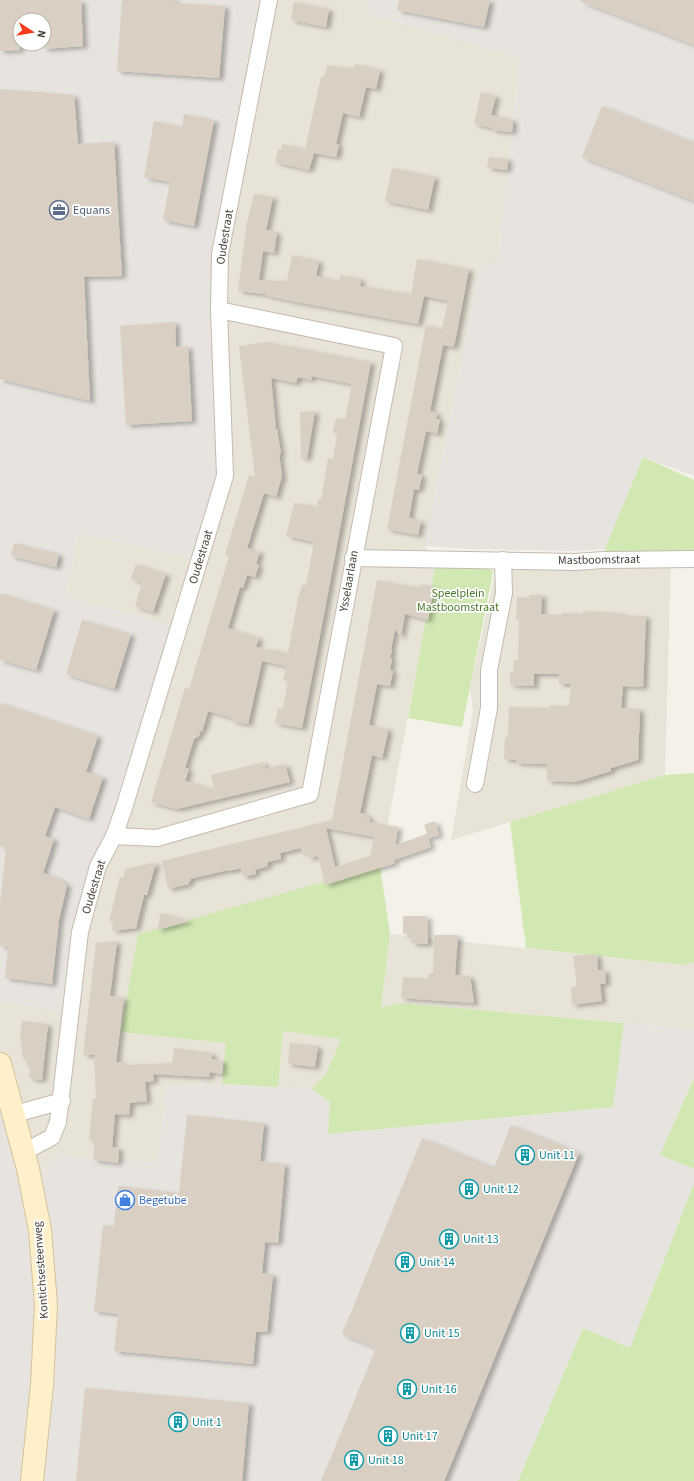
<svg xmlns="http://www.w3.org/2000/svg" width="694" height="1481" viewBox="0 0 694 1481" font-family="'Source Sans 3',sans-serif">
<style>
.residential{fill:#e8e3d7}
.industrial{fill:#e7e3de;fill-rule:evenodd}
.green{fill:#d1e8b3}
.building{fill:#d9cfc2;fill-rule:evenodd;filter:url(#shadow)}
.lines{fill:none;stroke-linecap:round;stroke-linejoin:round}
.street-casing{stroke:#c3bbaf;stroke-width:18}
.secondary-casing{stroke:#d4c399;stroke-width:24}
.street{stroke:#fff;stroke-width:16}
.secondary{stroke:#fef0ca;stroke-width:22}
.labels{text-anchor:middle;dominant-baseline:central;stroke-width:3.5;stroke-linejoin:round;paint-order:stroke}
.service-label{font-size:12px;fill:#4e5e75;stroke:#fff;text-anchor:start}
.street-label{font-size:12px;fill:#484137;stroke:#fff}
.park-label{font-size:12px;fill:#4a7a2b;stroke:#fff}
.culture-label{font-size:12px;fill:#0d838f;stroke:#fff;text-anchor:start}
.shop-label{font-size:12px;fill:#366cbe;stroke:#fff;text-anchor:start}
</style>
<defs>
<filter id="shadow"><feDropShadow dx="4.5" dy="2.5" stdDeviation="2" flood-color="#0004"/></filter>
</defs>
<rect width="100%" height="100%" fill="#f4f1e9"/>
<g class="residential">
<path d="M 258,0 L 368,0 L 365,13 L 520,58 L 498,259 L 479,273 L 425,546 L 437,559 L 380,866 L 121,1032 L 226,1043 L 222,1084 L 167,1086 L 158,1164 L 62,1155 L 31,1179 L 0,1064 L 0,1001 L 61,1011 L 72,930 L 90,863 L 106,833 L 171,625 L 66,597 L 78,533 L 191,558 L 217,475 L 211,253 Z"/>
<path d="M 498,560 L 671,560 L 665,775 L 451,840 L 473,711 L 470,688 Z"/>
<path d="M 390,934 L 684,965 L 694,962 L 694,1029 L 400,1003 L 381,1009 Z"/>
<path d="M 283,1031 L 341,1039 L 326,1074 L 312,1089 L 278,1087 Z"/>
</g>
<g class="industrial">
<path d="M 0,0 L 258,0 L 211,253 L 217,474 L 191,558 L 78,533 L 66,597 L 171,625 L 116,806 L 106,833 L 90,863 L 72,930 L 61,1011 L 0,1001 ZM 20,20 L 44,20 L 44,44 L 20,44 Z"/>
<path d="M 368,0 L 694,0 L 694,476 L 643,457 L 605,549 L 575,551 L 472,549 L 425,546 L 479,273 L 498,259 L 520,58 L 365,13 Z"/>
<path d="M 624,1023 L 694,1029 L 694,1078 L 660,1155 L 694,1169 L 694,1183 L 630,1348 L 583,1328 L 518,1481 L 0,1481 L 0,1064 L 31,1179 L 62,1155 L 158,1163 L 167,1085 L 222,1084 L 312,1089 L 330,1102 L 328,1134 L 613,1107 Z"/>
</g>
<g class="green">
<path d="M 643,457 L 694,480 L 694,559 L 604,560 L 605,549 Z"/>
<path d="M 435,568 L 489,569 L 493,572 L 462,727 L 408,718 Z"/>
<path d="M 694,773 L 694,962 L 684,965 L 526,948 L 510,822 L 665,775 Z"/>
<path d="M 380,866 L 390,934 L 381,1008 L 400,1003 L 624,1023 L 613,1107 L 328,1134 L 330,1102 L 312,1089 L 326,1074 L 341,1039 L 283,1031 L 278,1087 L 222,1084 L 226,1043 L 121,1032 L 138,934 Z"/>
<path d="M 694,1078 L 694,1169 L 660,1155 Z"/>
<path d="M 694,1183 L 694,1481 L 518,1481 L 583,1328 L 630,1348 Z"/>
</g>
<g class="building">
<path d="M 0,0 L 81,0 L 83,46 L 44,49 L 44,20 L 20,20 L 20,50 L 0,51 Z"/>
<path d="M 122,0 L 175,0 L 175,3 L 225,6 L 219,78 L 117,71 Z"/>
<path d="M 399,0 L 490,0 L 484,27 L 397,10 Z"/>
<path d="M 580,0 L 694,0 L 694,45 L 580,1 Z"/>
<path d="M 294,2 L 329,9 L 326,27 L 291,20 Z"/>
<path d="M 355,64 L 380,70 L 376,89 L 366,87 L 359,117 L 343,113 L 336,144 L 339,145 L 336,157 L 314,153 L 309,170 L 275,162 L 278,149 L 281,150 L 282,144 L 305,149 L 321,77 L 324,77 L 327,65 L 342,68 L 342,66 L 354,69 Z"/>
<path d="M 0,89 L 74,95 L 78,144 L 114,142 L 122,276 L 84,277 L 90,401 L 0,379 Z"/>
<path d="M 481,92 L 496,96 L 491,115 L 513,120 L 512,132 L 492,130 L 493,128 L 474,124 Z"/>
<path d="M 602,106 L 694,143 L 694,201 L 582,157 Z"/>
<path d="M 184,114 L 214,120 L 194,226 L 163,220 L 170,182 L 144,177 L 154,121 L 182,127 Z"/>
<path d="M 489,157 L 508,159 L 507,170 L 487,168 Z"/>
<path d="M 392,168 L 435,177 L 428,210 L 385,201 Z"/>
<path d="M 254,194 L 273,197 L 266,230 L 277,232 L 274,253 L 263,251 L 259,280 L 287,281 L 292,255 L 319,261 L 316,276 L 339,281 L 341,275 L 361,279 L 360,286 L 411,294 L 417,259 L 469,269 L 455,342 L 453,347 L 443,345 L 430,411 L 437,413 L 436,419 L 440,419 L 437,434 L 426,431 L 417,474 L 422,475 L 419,490 L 414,489 L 409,518 L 421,521 L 418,535 L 387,529 L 426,325 L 442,329 L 448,301 L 424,296 L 418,324 L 291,301 L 265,295 L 265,294 L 238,291 L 246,227 Z"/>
<path d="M 175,322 L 176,347 L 188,346 L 192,421 L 126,425 L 120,326 Z"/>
<path d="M 267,342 L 371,362 L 325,609 L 302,728 L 275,723 L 278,708 L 283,709 L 288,681 L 283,680 L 286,666 L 262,661 L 248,724 L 232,721 L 233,718 L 208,711 L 202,732 L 201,729 L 199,736 L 194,739 L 185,768 L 189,769 L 185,781 L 214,789 L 211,775 L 264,762 L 266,771 L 267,768 L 285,764 L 290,782 L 177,809 L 151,802 L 185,688 L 189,689 L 229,556 L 225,555 L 249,475 L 255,477 L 239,346 ZM 311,376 L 352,384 L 345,419 L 336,418 L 333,432 L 337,435 L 333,459 L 328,458 L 321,500 L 318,499 L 317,506 L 294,503 L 286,536 L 314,542 L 306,585 L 302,585 L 298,598 L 288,653 L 256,647 L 259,638 L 228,628 L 240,587 L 243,588 L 247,575 L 255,577 L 259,565 L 256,564 L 260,552 L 247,548 L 264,493 L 276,497 L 282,476 L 279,454 L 281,454 L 277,429 L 276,429 L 271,378 L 296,383 L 298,377 L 312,380 Z"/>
<path d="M 315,411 L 307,458 L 301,458 L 300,412 Z"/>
<path d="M 14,543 L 59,554 L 56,567 L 11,556 Z"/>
<path d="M 136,564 L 166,574 L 153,612 L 135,606 L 142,582 L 131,579 Z"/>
<path d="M 377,580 L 419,588 L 419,585 L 434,586 L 428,620 L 405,614 L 401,637 L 395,629 L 391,649 L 392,650 L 390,658 L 392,659 L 390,670 L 393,671 L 390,686 L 377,684 L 369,725 L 388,729 L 387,737 L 382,758 L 372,755 L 360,813 L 367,815 L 366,817 L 370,818 L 369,822 L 398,827 L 395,845 L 427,834 L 424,825 L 435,821 L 439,835 L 428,838 L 431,847 L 394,860 L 395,863 L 325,885 L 318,856 L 309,858 L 307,852 L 302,853 L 301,848 L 280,853 L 281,859 L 267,862 L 268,866 L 255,870 L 256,874 L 243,877 L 241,868 L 228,871 L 228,870 L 190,879 L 191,881 L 188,882 L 189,884 L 168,889 L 162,861 L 332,820 ZM 326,828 L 374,837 L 370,856 L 335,867 Z"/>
<path d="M 0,593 L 54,610 L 36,670 L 0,660 Z"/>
<path d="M 529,595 L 542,595 L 541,614 L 562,615 L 562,613 L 583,614 L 583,611 L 621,613 L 621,615 L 646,616 L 643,687 L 623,686 L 621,708 L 640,709 L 638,760 L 611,768 L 611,771 L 575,782 L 547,781 L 547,764 L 516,763 L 516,760 L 504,759 L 505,737 L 508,737 L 509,707 L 550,708 L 550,705 L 569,706 L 571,684 L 559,684 L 559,674 L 534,674 L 534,686 L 510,685 L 510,672 L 513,672 L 514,660 L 518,660 L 519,619 L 516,619 L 517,597 L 529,598 Z"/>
<path d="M 82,620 L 131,634 L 114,689 L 66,674 Z"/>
<path d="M 0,703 L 98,736 L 86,772 L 103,777 L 89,819 L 55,807 L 45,836 L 54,839 L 43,873 L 59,879 L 67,885 L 59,920 L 52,984 L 5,978 L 8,947 L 0,946 L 0,903 L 6,848 L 0,846 Z"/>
<path d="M 156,862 L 147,895 L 144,895 L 136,928 L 112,931 L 114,922 L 109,921 L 120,877 L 123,878 L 125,869 Z"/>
<path d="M 161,913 L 190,921 L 157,930 Z"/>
<path d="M 403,916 L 427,916 L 428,944 L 411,943 L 412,934 L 403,934 Z"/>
<path d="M 434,935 L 458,935 L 455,975 L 470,976 L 474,1003 L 401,998 L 403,977 L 428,979 L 429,973 L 433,973 Z"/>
<path d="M 117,941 L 110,996 L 124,998 L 116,1062 L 123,1062 L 123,1065 L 172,1063 L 174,1048 L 212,1053 L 212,1059 L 223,1061 L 222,1074 L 210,1072 L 209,1077 L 153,1074 L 154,1081 L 145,1082 L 147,1101 L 130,1103 L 129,1115 L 115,1114 L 112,1147 L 119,1148 L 118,1163 L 93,1160 L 95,1141 L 89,1140 L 93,1098 L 96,1098 L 94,1055 L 83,1055 L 96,943 Z"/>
<path d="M 597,954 L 598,970 L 605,970 L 606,983 L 600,984 L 602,1001 L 572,1005 L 571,987 L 577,986 L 573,956 Z"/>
<path d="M 22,1021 L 48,1024 L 42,1080 L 29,1078 L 30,1069 L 23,1057 L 20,1038 Z"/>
<path d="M 290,1043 L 318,1046 L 315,1067 L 288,1064 Z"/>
<path d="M 187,1115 L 264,1123 L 260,1161 L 285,1164 L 278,1243 L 265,1242 L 262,1273 L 273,1274 L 267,1332 L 256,1332 L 253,1364 L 114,1351 L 118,1314 L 94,1311 L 103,1225 L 114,1226 L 118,1186 L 179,1193 Z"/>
<path d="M 511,1125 L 579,1153 L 444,1481 L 321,1481 L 376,1348 L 342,1334 L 422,1138 L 494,1168 Z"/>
<path d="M 85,1388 L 249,1403 L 242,1481 L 76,1481 Z"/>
</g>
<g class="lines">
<g class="street-casing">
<g id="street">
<path d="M 353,558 L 575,562 L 604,560 L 694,559"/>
<path d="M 475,784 L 489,708 L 489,670 L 504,593 L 503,560"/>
<path d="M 114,836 L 157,838 L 310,794 L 394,346 L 219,310"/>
<path d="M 15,1114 L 62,1101"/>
<path d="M 24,1152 L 52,1137 L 58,1122 L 80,932 L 98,866 L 114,836 L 124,808 L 225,476 L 219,310 L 220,254 L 269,0"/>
</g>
</g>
<g class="secondary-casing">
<path id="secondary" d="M 0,1064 L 28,1169 L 40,1230 L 46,1305 L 42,1385 L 32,1481"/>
</g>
<use href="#street" class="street"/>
<use href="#secondary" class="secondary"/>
</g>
<defs>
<g id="office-ring" transform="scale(1)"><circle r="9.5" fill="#fff" stroke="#5c6f8a" stroke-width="1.5"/><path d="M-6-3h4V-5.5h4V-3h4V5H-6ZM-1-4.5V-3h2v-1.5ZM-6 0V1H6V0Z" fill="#5c6f8a"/></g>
<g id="building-ring" transform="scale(1)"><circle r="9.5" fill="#fff" stroke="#0f9aa8" stroke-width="1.5"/><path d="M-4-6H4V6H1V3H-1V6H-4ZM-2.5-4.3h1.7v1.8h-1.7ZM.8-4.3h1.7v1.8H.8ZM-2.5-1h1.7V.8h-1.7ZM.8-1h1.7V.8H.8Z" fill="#0f9aa8"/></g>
<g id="shop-ring" transform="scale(1)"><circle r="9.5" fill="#fff" stroke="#3f7fe0" stroke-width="1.5"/><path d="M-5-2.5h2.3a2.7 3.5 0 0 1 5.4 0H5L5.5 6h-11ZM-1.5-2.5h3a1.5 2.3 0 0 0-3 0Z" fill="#3f7fe0"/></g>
</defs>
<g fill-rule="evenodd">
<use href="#office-ring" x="59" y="210"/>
<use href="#building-ring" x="525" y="1155"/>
<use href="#building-ring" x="469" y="1189"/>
<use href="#shop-ring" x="125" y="1200"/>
<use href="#building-ring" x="449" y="1239"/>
<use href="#building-ring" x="405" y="1262"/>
<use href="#building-ring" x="410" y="1333"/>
<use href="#building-ring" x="407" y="1389"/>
<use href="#building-ring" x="178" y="1422"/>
<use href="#building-ring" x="388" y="1436"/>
<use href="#building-ring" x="354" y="1460"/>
</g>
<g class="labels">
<g class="service-label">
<text x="73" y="210">Equans</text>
</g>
<g class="street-label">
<text transform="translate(225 237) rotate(-81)">Oudestraat</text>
<text transform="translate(201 557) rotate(-73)">Oudestraat</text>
<text transform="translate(599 560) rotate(-1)">Mastboomstraat</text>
<text transform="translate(349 581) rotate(-80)">Ysselaarlaan</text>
<text transform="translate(94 887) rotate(-73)">Oudestraat</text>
<text transform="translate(41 1270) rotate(-94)">Kontichsesteenweg</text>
</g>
<g class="park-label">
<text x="458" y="593">Speelplein<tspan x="458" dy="14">Mastboomstraat</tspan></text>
</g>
<g class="culture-label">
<text x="539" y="1155">Unit 11</text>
<text x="483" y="1189">Unit 12</text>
<text x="463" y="1239">Unit 13</text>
<text x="419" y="1262">Unit 14</text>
<text x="424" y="1333">Unit 15</text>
<text x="421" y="1389">Unit 16</text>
<text x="192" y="1422">Unit 1</text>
<text x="402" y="1436">Unit 17</text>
<text x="368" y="1460">Unit 18</text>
</g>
<g class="shop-label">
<text x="139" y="1200">Begetube</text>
</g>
</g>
<g transform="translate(32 32) rotate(102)"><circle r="19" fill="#ffffff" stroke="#b6b3af"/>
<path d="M0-3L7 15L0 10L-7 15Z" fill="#f73a1d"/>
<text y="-6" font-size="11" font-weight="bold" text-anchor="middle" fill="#484137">N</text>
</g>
</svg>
